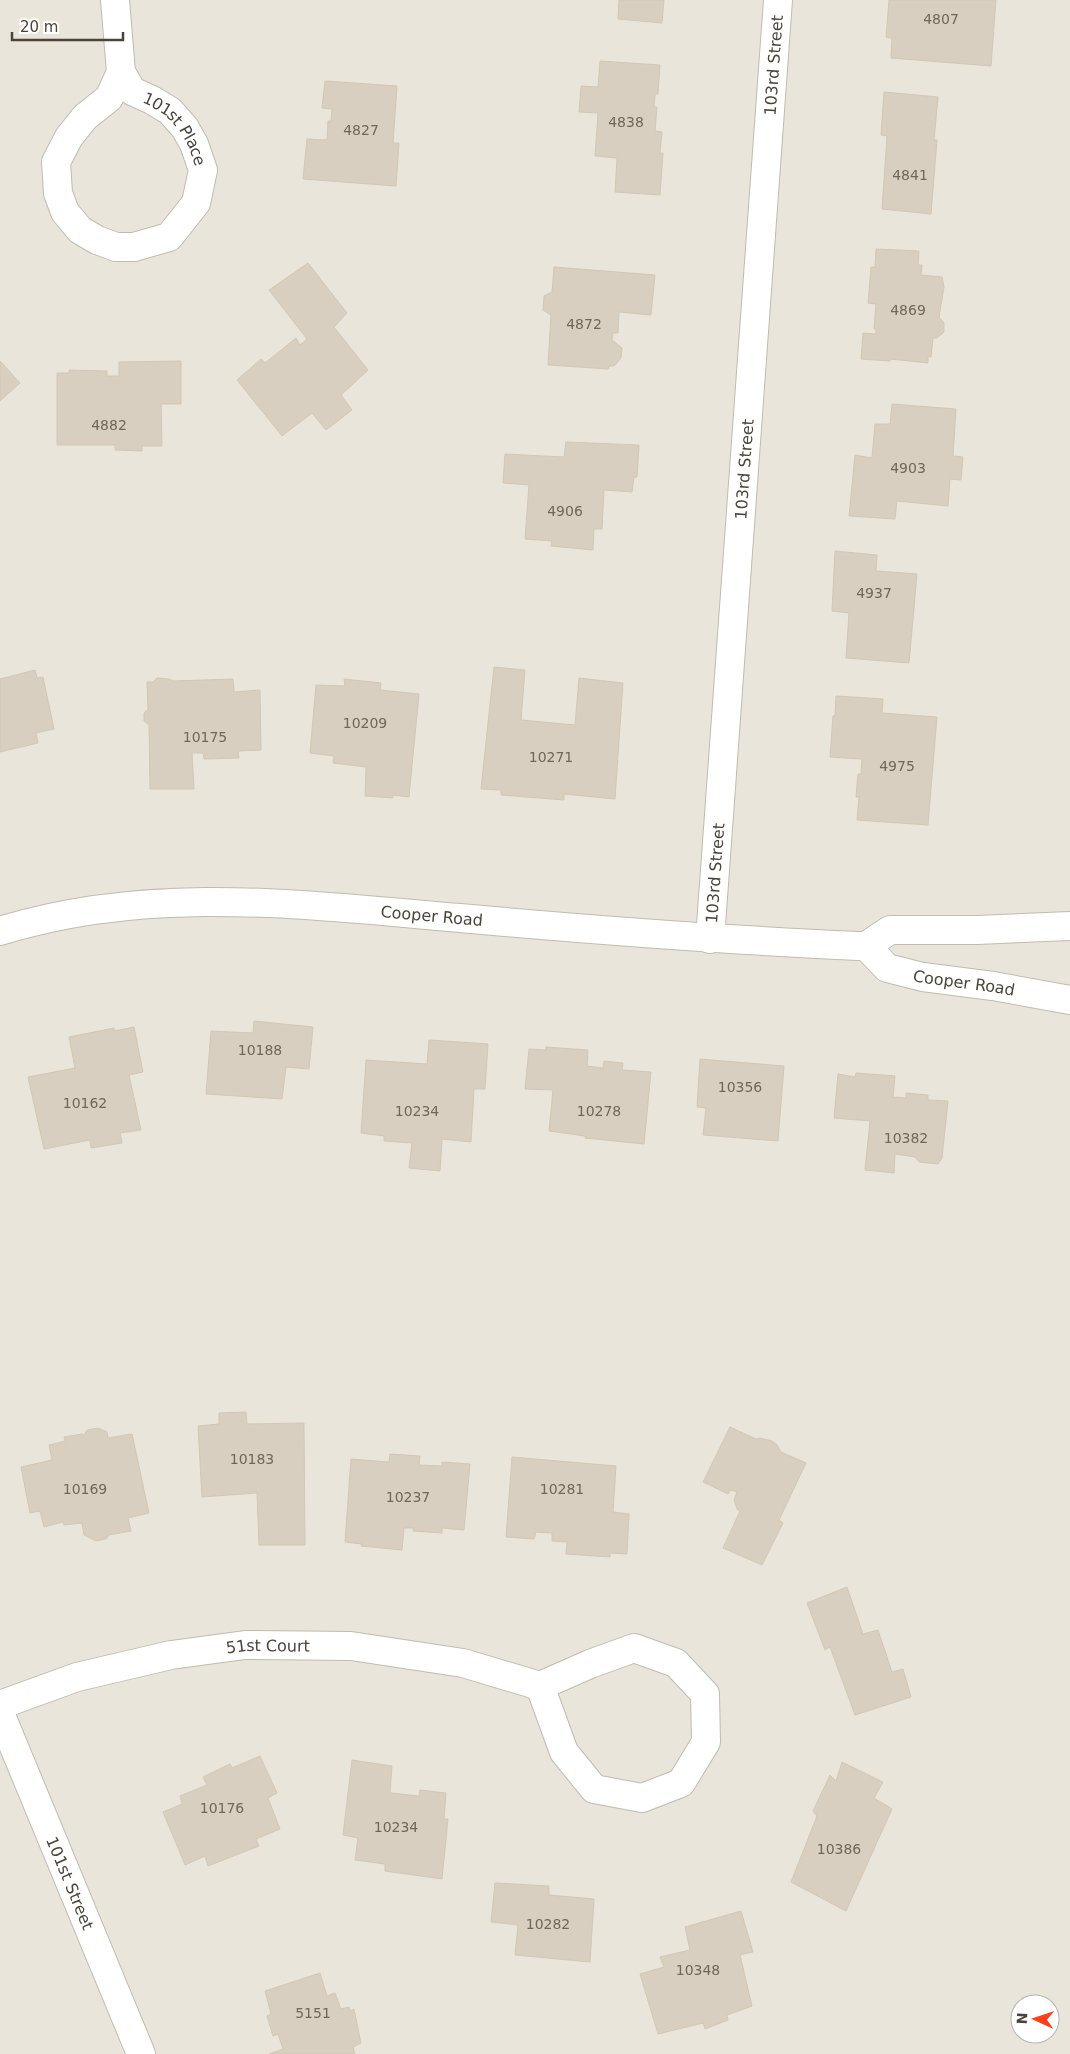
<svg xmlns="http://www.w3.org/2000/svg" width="1070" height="2054" viewBox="0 0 1070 2054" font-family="'DejaVu Sans',sans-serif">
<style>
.residential{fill:#eae5da;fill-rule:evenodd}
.building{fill:#d8cfc1;stroke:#d3c7b4}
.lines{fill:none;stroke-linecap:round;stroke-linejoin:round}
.minor-casing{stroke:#c2bbae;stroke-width:30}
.minor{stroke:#fff;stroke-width:28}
.labels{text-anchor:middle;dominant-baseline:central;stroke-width:4.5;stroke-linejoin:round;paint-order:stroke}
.number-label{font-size:14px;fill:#6e675b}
.street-label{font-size:16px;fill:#4b4439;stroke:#fff}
</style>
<rect width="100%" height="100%" fill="#f6f3ec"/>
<path class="residential" d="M 0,0 L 1070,0 L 1070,2054 L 0,2054 ZM 1020,2004 L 1050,2004 L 1050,2034 L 1020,2034 Z"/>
<g class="building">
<path d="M 619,0 L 664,0 L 662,23 L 618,19 Z"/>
<path d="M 889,0 L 996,0 L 991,66 L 891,58 L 892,38 L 886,37 Z"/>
<path d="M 600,61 L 660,65 L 658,94 L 655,94 L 654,107 L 657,107 L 655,131 L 662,132 L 660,153 L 663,153 L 660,195 L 615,192 L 617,158 L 595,156 L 598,113 L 579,112 L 581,86 L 598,87 Z"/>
<path d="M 325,81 L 397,86 L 393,143 L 399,143 L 396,186 L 303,179 L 307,139 L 327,140 L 328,121 L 331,121 L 332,109 L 322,108 Z"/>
<path d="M 884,92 L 938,97 L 934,140 L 937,140 L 931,214 L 882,209 L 887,136 L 881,135 Z"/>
<path d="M 876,249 L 919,251 L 918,265 L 922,265 L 921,275 L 942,277 L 944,287 L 939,317 L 944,323 L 944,332 L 937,338 L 933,338 L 931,357 L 928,356 L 928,363 L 890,359 L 890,361 L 861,359 L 863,333 L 876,334 L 876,329 L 874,329 L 876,304 L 868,303 L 871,267 L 875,267 Z"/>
<path d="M 308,263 L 347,313 L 334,327 L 368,370 L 341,395 L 352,410 L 326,430 L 312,413 L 282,436 L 237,380 L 261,359 L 265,363 L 296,338 L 300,345 L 307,339 L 269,290 Z"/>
<path d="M 554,267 L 655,275 L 651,315 L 619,312 L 618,333 L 613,333 L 612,340 L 622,348 L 621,358 L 614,366 L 609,366 L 608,369 L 548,365 L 551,315 L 543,310 L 544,296 L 552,292 Z"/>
<path d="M 0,361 L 20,383 L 0,401 Z"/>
<path d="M 181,361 L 181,404 L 161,404 L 162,446 L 142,446 L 142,451 L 115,450 L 115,445 L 57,445 L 57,373 L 69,373 L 69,370 L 107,371 L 107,376 L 119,376 L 119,362 Z"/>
<path d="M 892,404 L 956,409 L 953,456 L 963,457 L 961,480 L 950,479 L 948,506 L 897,501 L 895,519 L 849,516 L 855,455 L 872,458 L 875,424 L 890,424 Z"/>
<path d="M 566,442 L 639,445 L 637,477 L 634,477 L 632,492 L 604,490 L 602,529 L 594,529 L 593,550 L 551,546 L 552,541 L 525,539 L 529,485 L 503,483 L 505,454 L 564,457 Z"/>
<path d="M 835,551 L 877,555 L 876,571 L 917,574 L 909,663 L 846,658 L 849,613 L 832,611 Z"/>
<path d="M 494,667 L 525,670 L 521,720 L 575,725 L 579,678 L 623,683 L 615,799 L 564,794 L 564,800 L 501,795 L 501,790 L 481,789 Z"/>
<path d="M 35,670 L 37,678 L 43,677 L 54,729 L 36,733 L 38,743 L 0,752 L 0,679 Z"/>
<path d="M 157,678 L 169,679 L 173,681 L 233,679 L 234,692 L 260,690 L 261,750 L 238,751 L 239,758 L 204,759 L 203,753 L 192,753 L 194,789 L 150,789 L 149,725 L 144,721 L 144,713 L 148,709 L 147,682 L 153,682 Z"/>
<path d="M 344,679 L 381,683 L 380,690 L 419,694 L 409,797 L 393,795 L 393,798 L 365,796 L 366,767 L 333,763 L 334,756 L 310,753 L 316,685 L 345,686 Z"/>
<path d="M 836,696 L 883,699 L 882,713 L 937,717 L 928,825 L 857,820 L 859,797 L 856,797 L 858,774 L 861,774 L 862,759 L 830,757 L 833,716 L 835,716 Z"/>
<path d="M 254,1021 L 313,1027 L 309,1069 L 286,1067 L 282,1099 L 206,1094 L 211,1031 L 253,1033 Z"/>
<path d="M 134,1027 L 143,1072 L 129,1075 L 141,1130 L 120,1133 L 122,1143 L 91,1148 L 90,1140 L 44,1149 L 28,1077 L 75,1068 L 69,1037 L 114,1028 L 114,1031 Z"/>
<path d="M 429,1040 L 488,1044 L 485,1089 L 474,1089 L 471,1142 L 442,1139 L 440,1171 L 409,1168 L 412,1143 L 384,1141 L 384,1136 L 361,1133 L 366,1060 L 427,1064 Z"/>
<path d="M 546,1047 L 588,1050 L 587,1066 L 603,1068 L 604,1061 L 623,1063 L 622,1070 L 651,1072 L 644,1144 L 585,1138 L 585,1136 L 549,1131 L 553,1090 L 525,1089 L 529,1049 L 545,1050 Z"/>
<path d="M 700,1059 L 784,1066 L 778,1141 L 703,1135 L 706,1108 L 697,1107 Z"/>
<path d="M 856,1073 L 895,1076 L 893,1097 L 906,1098 L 906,1093 L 928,1095 L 928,1100 L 948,1101 L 942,1158 L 938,1164 L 919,1162 L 915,1157 L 895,1154 L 894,1173 L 865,1170 L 870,1121 L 834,1118 L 838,1074 L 855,1077 Z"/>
<path d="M 246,1412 L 247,1424 L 304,1423 L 305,1545 L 259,1545 L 257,1493 L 202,1497 L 198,1426 L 219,1424 L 219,1413 Z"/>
<path d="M 730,1427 L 756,1439 L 760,1438 L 772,1441 L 777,1445 L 781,1452 L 806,1463 L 779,1520 L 783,1523 L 762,1565 L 723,1548 L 740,1511 L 737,1509 L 734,1500 L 737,1492 L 731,1490 L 728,1494 L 703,1482 Z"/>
<path d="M 98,1428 L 107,1432 L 108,1438 L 132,1434 L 149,1513 L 128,1518 L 131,1531 L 109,1535 L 106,1539 L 96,1541 L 84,1535 L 82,1523 L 64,1525 L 63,1522 L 44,1527 L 40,1511 L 30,1513 L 21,1467 L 52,1460 L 49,1445 L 65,1441 L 64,1437 L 83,1434 L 83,1437 L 87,1430 Z"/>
<path d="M 390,1454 L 420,1456 L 419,1465 L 442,1466 L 442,1462 L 470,1464 L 464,1530 L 442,1528 L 442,1533 L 413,1531 L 413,1528 L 404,1528 L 402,1550 L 361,1546 L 362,1544 L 345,1542 L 351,1459 L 389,1462 Z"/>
<path d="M 512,1457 L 616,1466 L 613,1512 L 629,1514 L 627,1554 L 610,1553 L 610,1557 L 566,1554 L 567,1542 L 552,1541 L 552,1533 L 536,1532 L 534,1539 L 506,1537 Z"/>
<path d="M 847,1587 L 863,1634 L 878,1630 L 892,1672 L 903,1669 L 911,1697 L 855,1715 L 830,1647 L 825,1650 L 807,1603 Z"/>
<path d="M 260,1756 L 277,1793 L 268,1798 L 280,1829 L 256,1839 L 259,1846 L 208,1866 L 205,1856 L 185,1865 L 163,1812 L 182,1804 L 180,1796 L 207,1785 L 203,1777 L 230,1764 L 232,1768 Z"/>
<path d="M 352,1760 L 392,1766 L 390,1793 L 419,1796 L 420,1790 L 446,1793 L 444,1819 L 448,1819 L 442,1879 L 385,1871 L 385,1864 L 355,1860 L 358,1838 L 343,1835 Z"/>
<path d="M 842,1762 L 883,1782 L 874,1798 L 892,1809 L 846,1911 L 791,1882 L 817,1816 L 813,1811 L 830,1775 L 836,1781 Z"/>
<path d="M 495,1883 L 549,1886 L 549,1895 L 594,1899 L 590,1962 L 515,1955 L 518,1925 L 491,1922 Z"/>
<path d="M 741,1911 L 753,1952 L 740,1955 L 752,2006 L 727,2015 L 728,2020 L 705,2029 L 703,2023 L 658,2034 L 640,1974 L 664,1967 L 660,1957 L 690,1950 L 685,1927 Z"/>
<path d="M 320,1973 L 327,1996 L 335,1993 L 341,2009 L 349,2007 L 350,2011 L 354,2009 L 361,2043 L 353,2047 L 355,2054 L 269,2054 L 283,2049 L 278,2034 L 273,2036 L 267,2016 L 271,2014 L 265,1991 Z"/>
</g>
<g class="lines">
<g class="minor-casing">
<g id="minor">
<path id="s1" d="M 115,0 L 121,72 L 132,91 L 152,100 L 170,111 L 185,128 L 194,144 L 203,170 L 196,203 L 169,237 L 134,247 L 116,247 L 97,240 L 80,230 L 65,212 L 58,193 L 56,162 L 69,137 L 85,117 L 109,98 L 121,72"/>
<path id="s2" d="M 0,931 C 150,884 307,905 460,918 C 593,930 725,940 858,946 L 866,946 L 890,930 L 977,930 L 1070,926"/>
<path id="s3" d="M 710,939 L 778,0"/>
<path id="s4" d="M 866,946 L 887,968 L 923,977 L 993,986 L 1070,1000"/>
<path d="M 634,1648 L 676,1663 L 705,1694 L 706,1742 L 681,1783 L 642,1798 L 594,1789 L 564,1752 L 540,1686 L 590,1664 Z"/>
<path id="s5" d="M 0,1705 L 77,1677 L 171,1655 L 245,1645 L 351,1646 L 463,1663 L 540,1686"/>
<path id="s6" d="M 0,1713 L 141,2054"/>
</g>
</g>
<use href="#minor" class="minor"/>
</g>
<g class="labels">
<g class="number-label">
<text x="941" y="19">4807</text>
<text x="626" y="122">4838</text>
<text x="361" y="130">4827</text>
<text x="910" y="175">4841</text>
<text x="908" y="310">4869</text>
<text x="584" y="324">4872</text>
<text x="109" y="425">4882</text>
<text x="908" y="468">4903</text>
<text x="565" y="511">4906</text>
<text x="874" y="593">4937</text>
<text x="365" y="723">10209</text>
<text x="205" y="737">10175</text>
<text x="551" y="757">10271</text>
<text x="897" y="766">4975</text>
<text x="260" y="1050">10188</text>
<text x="740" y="1087">10356</text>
<text x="85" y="1103">10162</text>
<text x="417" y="1111">10234</text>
<text x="599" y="1111">10278</text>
<text x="906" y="1138">10382</text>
<text x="252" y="1459">10183</text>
<text x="85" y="1489">10169</text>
<text x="562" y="1489">10281</text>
<text x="408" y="1497">10237</text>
<text x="222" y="1808">10176</text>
<text x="396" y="1827">10234</text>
<text x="839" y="1849">10386</text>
<text x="548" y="1924">10282</text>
<text x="698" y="1970">10348</text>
<text x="313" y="2013">5151</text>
</g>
<g class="street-label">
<text stroke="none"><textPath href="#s3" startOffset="876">103rd Street</textPath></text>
<text stroke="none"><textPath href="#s1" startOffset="154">101st Place</textPath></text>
<text stroke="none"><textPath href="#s3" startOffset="471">103rd Street</textPath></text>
<text stroke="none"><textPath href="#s3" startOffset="66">103rd Street</textPath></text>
<text stroke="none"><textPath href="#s2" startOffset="435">Cooper Road</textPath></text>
<text stroke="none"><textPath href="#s4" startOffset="109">Cooper Road</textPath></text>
<text stroke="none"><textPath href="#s5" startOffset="276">51st Court</textPath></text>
<text stroke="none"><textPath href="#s6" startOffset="184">101st Street</textPath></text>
</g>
</g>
<g transform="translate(1035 2019) rotate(273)"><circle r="24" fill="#ffffff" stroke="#b7b4b0"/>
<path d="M0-4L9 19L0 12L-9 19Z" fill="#fc3f1d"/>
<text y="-8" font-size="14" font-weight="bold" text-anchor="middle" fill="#4b4439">N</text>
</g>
<path d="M12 32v8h111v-8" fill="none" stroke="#4b4439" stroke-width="2.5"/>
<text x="20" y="32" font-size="15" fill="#4b4439" stroke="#ffffff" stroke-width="4" paint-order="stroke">20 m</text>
</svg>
